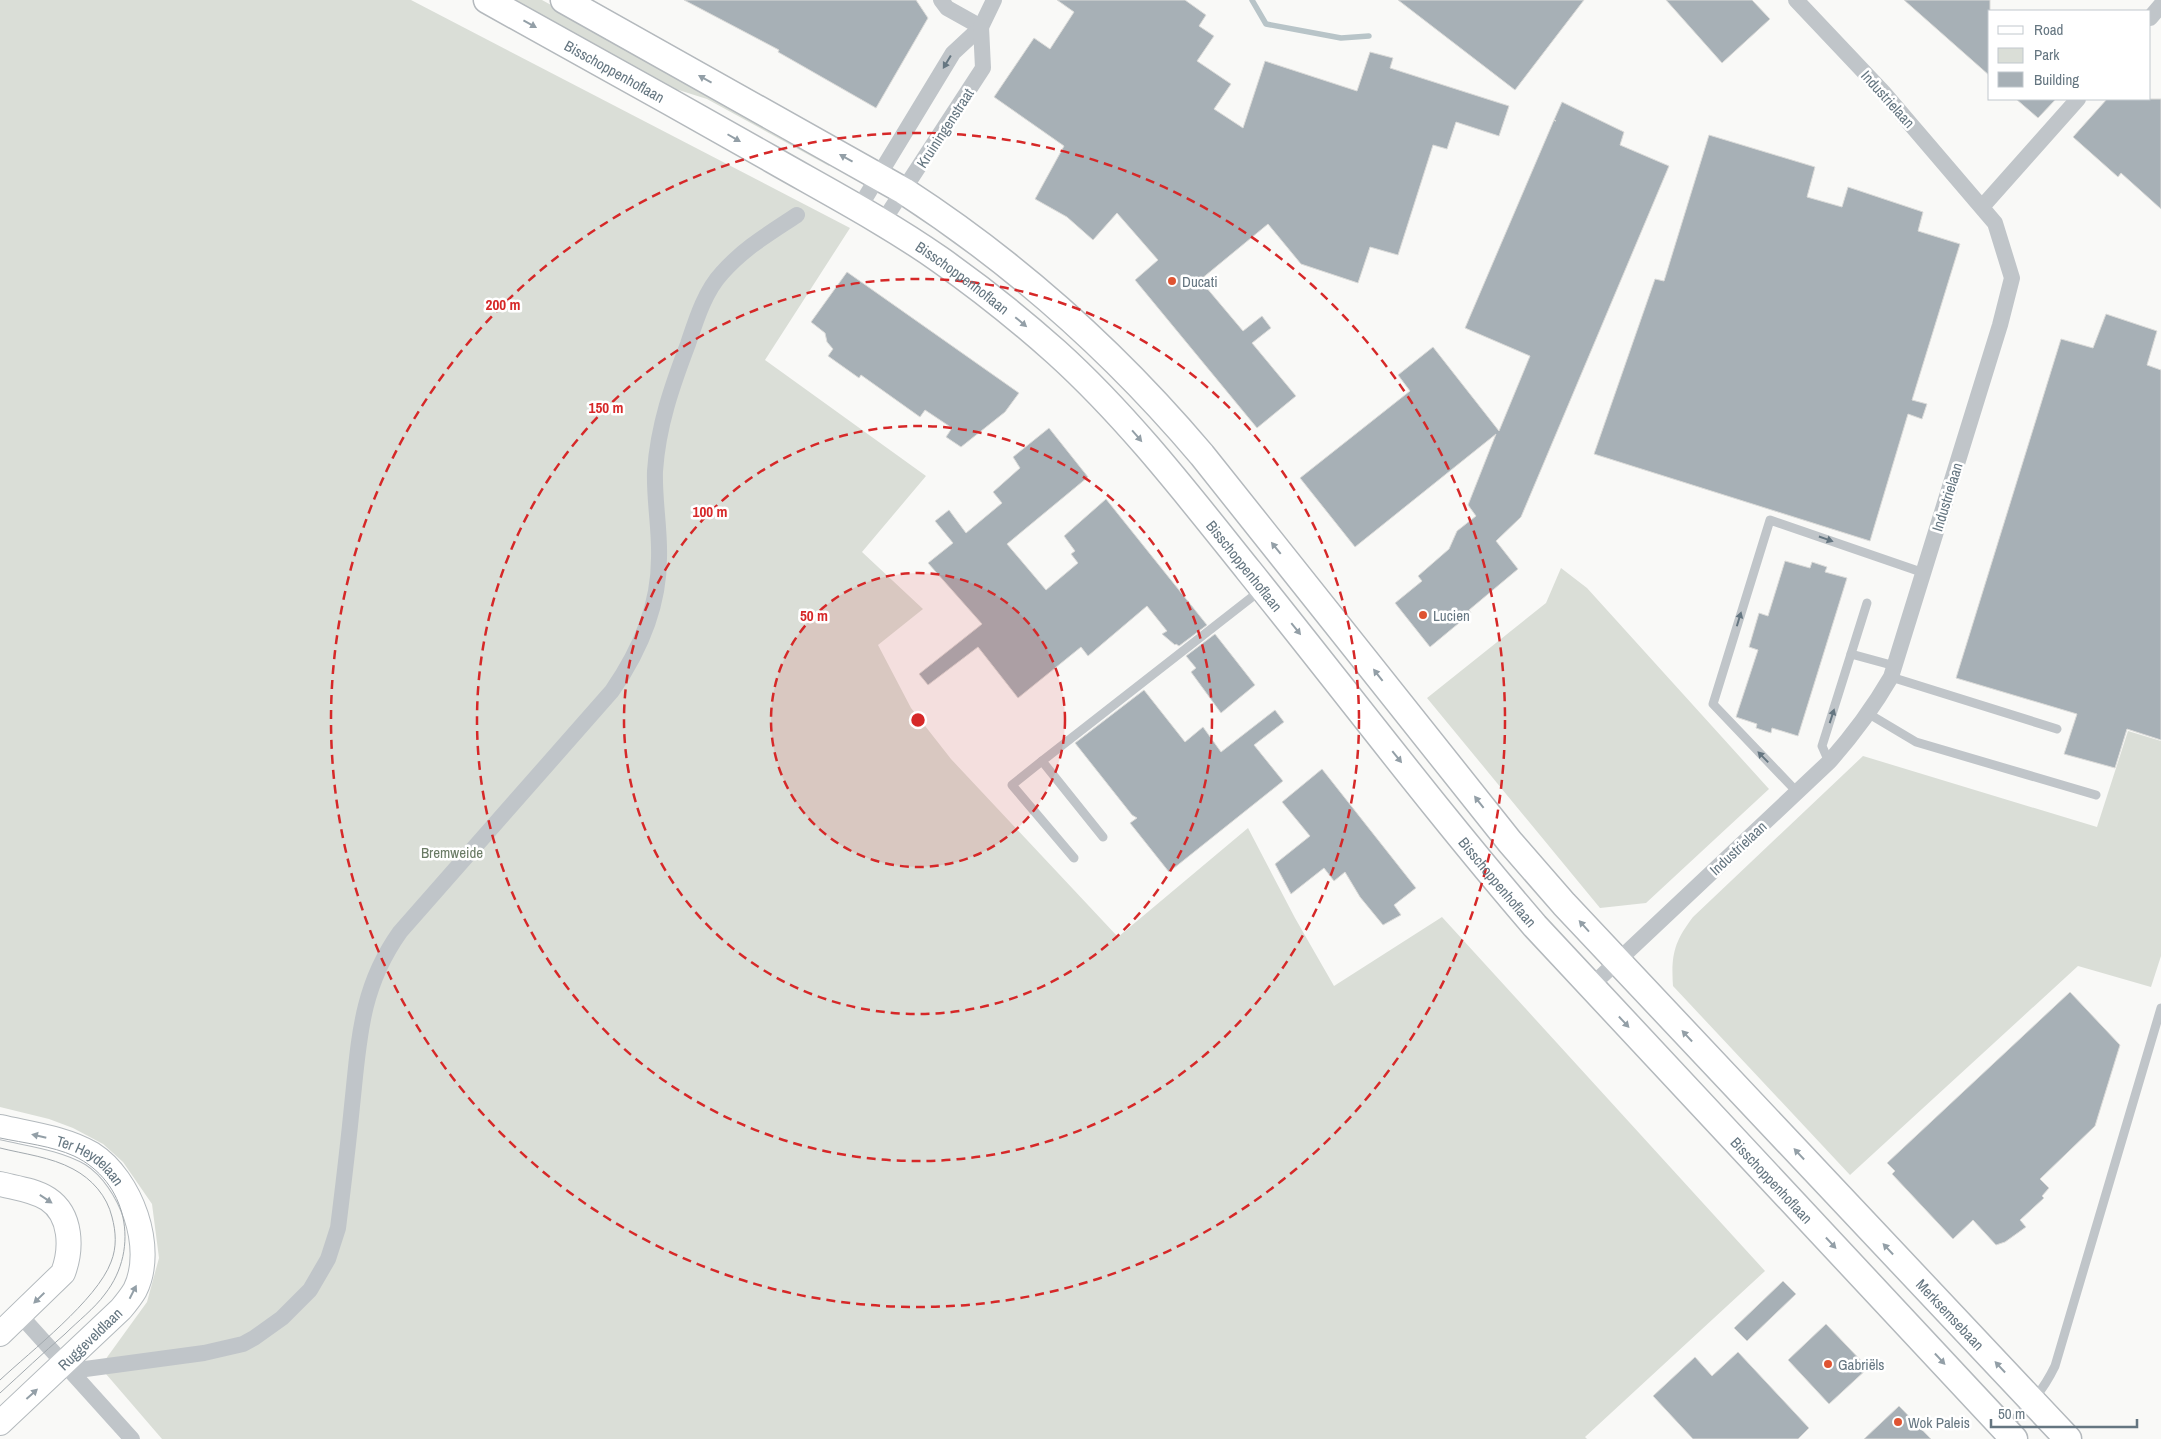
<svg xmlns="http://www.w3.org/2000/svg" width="2161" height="1439" viewBox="0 0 2161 1439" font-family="'Archivo Narrow',sans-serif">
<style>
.green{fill:#daded7}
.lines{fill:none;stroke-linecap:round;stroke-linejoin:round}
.stream{stroke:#b8c4c8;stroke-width:5.5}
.building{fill:#a7b0b6;stroke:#dbdbd9}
.secondary-casing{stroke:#b3b9bd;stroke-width:26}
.primary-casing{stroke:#b4b9bd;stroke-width:29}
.lane{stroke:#c0c5c9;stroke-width:9}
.street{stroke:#c0c5c9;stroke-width:16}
.secondary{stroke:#fff;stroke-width:24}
.primary{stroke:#fff;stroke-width:26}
.tram{stroke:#a2a9ae;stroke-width:1}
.oneway{fill:#939fa7}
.oneway2{fill:#657681}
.ring{fill:none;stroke:#d62828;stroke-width:2.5;stroke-dasharray:9 6}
.poi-dot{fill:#df5432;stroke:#fff;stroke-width:2}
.labels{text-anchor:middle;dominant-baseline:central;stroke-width:5;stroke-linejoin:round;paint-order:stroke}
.street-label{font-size:15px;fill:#657681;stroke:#fff}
.poi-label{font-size:15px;fill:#657681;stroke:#fff;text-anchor:start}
.park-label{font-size:15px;fill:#697a64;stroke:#fff}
.centre{fill:#d62828;stroke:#fff;stroke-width:2.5}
.ring-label{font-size:15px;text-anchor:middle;font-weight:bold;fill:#d62828;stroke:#fff;stroke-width:5;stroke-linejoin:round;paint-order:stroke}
</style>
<rect width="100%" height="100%" fill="#f9f9f7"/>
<g class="green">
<path d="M 0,0 L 411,0 L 850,228 L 765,360 L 926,476 L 862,552 L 923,609 L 878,645 L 911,708 L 951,759 L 1118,937 L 1248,828 L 1295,918 L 1334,986 L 1442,917 L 1765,1271 L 1585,1437 L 1587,1439 L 162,1439 L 100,1367 L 147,1302 L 159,1258 L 152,1204 L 123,1162 L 103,1144 L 73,1128 L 49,1119 L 0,1107 Z"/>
<path d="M 509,0 L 542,0 L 832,160 L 829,166 L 707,99 L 669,87 Z"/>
<path d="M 1561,568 L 1587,588 L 1769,789 L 1646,903 L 1600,908 L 1427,698 L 1546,603 Z"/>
<path d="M 2128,731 L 2161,741 L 2161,956 L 2151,987 L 2078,966 L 1850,1175 L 1673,986 C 1671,955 1674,942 1693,917 L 1863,756 L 2097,827 Z"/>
</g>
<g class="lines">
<path class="stream" d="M 1252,0 L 1266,24 L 1341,38 L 1369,36"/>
</g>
<g class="building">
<path d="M 684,0 L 916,0 L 928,18 L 876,108 L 778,52 L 779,50 Z"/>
<path d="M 1057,0 L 1185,0 L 1206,15 L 1199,26 L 1214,36 L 1197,61 L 1231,84 L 1214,109 L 1243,128 L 1265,61 L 1357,91 L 1370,52 L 1393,58 L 1390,68 L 1509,106 L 1499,136 L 1456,122 L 1447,149 L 1433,145 L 1398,255 L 1370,247 L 1358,283 L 1301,264 L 1268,224 L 1200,280 L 1243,331 L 1262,316 L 1271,328 L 1252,343 L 1296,396 L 1257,428 L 1135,280 L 1158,260 L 1117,213 L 1093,240 L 1067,217 L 1035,199 L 1064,146 L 994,97 L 1034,38 L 1050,49 L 1074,12 Z"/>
<path d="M 1398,0 L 1584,0 L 1515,90 Z"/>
<path d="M 1666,0 L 1752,0 L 1770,19 L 1722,63 Z"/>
<path d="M 1904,0 L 1990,0 L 1990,76 Z"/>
<path d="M 2016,99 L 2056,99 L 2038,118 Z"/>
<path d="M 2107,99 L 2161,99 L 2161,209 L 2121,173 L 2118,177 L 2073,137 Z"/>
<path d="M 1562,102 L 1624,132 L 1620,145 L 1669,166 L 1521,517 L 1496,541 L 1518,569 L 1469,610 L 1471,613 L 1430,647 L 1395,603 L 1422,581 L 1418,576 L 1449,549 L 1457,531 L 1476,516 L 1468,505 L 1496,434 L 1355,547 L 1300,478 L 1410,391 L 1398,375 L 1433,347 L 1499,431 L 1530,356 L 1465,328 L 1554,120 L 1556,121 L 1554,120 Z"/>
<path d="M 1709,135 L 1815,167 L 1807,197 L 1842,207 L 1848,187 L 1923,212 L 1918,231 L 1960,244 L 1912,400 L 1927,404 L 1922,419 L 1908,414 L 1870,541 L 1594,454 L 1655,279 L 1664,281 Z"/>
<path d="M 847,272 L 1019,393 L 1005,412 L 961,447 L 946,437 L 952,428 L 925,410 L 920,417 L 861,375 L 859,378 L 828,356 L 833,349 L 827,342 L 825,333 L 811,322 Z"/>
<path d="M 2106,314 L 2157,331 L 2147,365 L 2161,370 L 2161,740 L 2127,729 L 2115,768 L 2064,754 L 2077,714 L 1956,678 L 2061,339 L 2093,348 Z"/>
<path d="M 1049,428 L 1088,477 L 1007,544 L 1046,590 L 1078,563 L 1071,554 L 1075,551 L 1064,536 L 1106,499 L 1207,625 L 1179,646 L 1176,644 L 1175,645 L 1162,634 L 1167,631 L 1147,606 L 1088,656 L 1081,647 L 1018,698 L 978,647 L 928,685 L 919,674 L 982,624 L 928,563 L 953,543 L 935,521 L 949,510 L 966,533 L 1002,503 L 993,492 L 1020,468 L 1013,457 Z"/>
<path d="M 1785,561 L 1810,568 L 1812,562 L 1827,567 L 1825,572 L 1847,578 L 1798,736 L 1772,728 L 1771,733 L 1756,728 L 1757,724 L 1736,717 L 1758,650 L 1749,647 L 1759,613 L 1768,616 Z"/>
<path d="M 1215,634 L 1255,685 L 1221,713 L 1191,672 L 1196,668 L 1186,656 Z"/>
<path d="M 1144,690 L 1185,742 L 1203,727 L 1221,752 L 1275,710 L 1284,722 L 1254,745 L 1283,781 L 1169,872 L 1130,823 L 1137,818 L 1132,815 L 1075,743 Z"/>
<path d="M 1322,769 L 1416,888 L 1394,905 L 1401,915 L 1383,925 L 1360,897 L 1345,872 L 1334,881 L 1324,868 L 1291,894 L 1275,864 L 1310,836 L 1282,802 Z"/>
<path d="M 2070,992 L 2120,1045 L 2095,1126 L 2040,1179 L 2049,1188 L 2042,1196 L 2044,1198 L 2020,1220 L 2026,1227 L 2005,1242 L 1996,1245 L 1973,1220 L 1953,1239 L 1892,1174 L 1895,1171 L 1887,1163 Z"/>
<path d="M 1783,1281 L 1796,1294 L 1747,1341 L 1734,1328 Z"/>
<path d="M 1826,1324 L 1868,1368 L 1829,1404 L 1788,1360 Z"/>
<path d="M 1738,1352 L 1809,1428 L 1798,1439 L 1693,1439 L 1653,1396 L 1695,1357 L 1712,1376 Z"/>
<path d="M 1899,1406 L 1931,1439 L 1864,1439 Z"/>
</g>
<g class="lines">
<g class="secondary-casing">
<g id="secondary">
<path id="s1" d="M 0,1127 C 30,1134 65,1138 92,1154 C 131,1179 156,1248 135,1290 C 131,1297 126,1303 121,1309 L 0,1423"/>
<path d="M 0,1184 C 16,1188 34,1190 48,1199 C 72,1215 72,1249 63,1273 L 0,1334"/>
</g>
</g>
<g class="primary-casing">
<g id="primary">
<path id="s2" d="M 487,0 C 583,53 678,106 773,160 C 829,192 886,222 939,259 C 979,287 1019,319 1056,352 C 1128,417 1188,495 1249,571 C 1344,689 1436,811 1535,926 L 2014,1439"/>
<path id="s3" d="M 564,0 L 904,191 C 1018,265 1114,351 1202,455 L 1510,842 L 1564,904 L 2068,1439"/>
</g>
</g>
<g class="lane">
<path d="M 1867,603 L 1851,654 L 1895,666"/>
<path d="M 1891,677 L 2057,729"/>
<path d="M 1869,714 L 1916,742 L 2096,795"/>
<path d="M 1042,761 L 1012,785 L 1074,858"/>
<path d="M 1829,762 L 1822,746 L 1851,654"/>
<path d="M 1797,792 L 1713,704 L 1770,520 L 1924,573"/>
<path d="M 1103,837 L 1042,761 L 1261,590"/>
<path d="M 2006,1427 C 2028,1407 2042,1393 2055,1366 L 2161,1008"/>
</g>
<g class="street">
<path d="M 941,0 L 947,8 L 981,27"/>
<path d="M 2150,18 L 2161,5"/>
<path d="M 1982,207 L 2078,99"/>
<path d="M 859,208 L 953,53 L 981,27 L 994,0"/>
<path d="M 882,223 L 983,68 L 981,27"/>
<path d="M 1590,987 L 1829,762 C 1853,735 1873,708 1891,677 L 2000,325 L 2012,278 L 1995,223 L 1883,92 L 1796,0"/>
<path d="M 20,1315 L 132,1439"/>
<path d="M 78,1370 L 204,1353 L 243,1344 L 254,1338 L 282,1318 L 310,1290 L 328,1259 L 338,1228 C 343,1188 348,1147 352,1106 C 359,1041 360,988 400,932 L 612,691 C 639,652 659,606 659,558 C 660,529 654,500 655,471 C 658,426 672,386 688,344 C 696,320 705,291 722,273 C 744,248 770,233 797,215"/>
</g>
<use href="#secondary" class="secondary"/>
<use href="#primary" class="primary"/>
<g class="tram">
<path d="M 0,1138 C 24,1143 52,1146 74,1156 C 127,1181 141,1248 105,1294 C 94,1309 78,1321 65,1334 C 43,1353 22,1373 0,1393"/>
<path d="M 0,1148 C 24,1154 51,1157 73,1169 C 92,1179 107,1196 112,1217 C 116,1232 117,1247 111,1262 C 97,1300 31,1351 0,1380"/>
</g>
</g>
<defs><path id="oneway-solid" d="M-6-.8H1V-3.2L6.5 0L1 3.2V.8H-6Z" transform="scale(1.25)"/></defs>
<g class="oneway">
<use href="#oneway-solid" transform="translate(530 24) rotate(29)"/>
<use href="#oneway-solid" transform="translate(705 79) rotate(-151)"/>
<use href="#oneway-solid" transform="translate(734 138) rotate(30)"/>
<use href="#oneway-solid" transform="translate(846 158) rotate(-151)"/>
<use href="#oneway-solid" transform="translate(1021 322) rotate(40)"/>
<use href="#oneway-solid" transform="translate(1137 436) rotate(49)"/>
<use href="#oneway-solid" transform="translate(1276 548) rotate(-129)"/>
<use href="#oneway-solid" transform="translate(1296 629) rotate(51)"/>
<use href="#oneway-solid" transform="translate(1378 675) rotate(-128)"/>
<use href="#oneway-solid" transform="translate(1397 757) rotate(51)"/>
<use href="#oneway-solid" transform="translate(1479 802) rotate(-128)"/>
<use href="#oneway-solid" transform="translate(1584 926) rotate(-132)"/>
<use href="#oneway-solid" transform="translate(1624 1022) rotate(47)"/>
<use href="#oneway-solid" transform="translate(1687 1036) rotate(-133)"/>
<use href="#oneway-solid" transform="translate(39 1136) rotate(-167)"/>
<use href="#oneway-solid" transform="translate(1799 1154) rotate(-133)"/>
<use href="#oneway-solid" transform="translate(46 1199) rotate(34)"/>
<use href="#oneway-solid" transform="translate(1831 1243) rotate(47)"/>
<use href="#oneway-solid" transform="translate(1888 1249) rotate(-133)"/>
<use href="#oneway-solid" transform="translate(133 1292) rotate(-63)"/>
<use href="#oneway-solid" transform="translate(39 1298) rotate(136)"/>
<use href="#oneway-solid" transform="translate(1940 1359) rotate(47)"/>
<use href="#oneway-solid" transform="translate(2000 1367) rotate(-133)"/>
<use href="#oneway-solid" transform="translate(32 1394) rotate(-42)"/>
</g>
<g class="oneway2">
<use href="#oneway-solid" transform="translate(947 62) rotate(121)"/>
<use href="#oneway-solid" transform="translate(1826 539) rotate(19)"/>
<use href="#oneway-solid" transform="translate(1739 619) rotate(-73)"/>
<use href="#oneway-solid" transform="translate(1832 716) rotate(-72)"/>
<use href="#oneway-solid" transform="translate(1763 757) rotate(-134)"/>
</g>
<circle cx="918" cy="720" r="147" fill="#d62828" fill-opacity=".12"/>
<g class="ring">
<circle cx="918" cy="720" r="147"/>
<circle cx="918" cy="720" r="294"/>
<circle cx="918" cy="720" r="441"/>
<circle cx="918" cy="720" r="587"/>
</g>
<g class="poi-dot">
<circle cx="1172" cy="281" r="5"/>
<circle cx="1423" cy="615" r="5"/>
<circle cx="1828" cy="1364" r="5"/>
<circle cx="1898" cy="1422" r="5"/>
</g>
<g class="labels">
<g class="street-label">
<text stroke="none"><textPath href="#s2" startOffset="146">Bisschoppenhoflaan</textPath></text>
<text transform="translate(1888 99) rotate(48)">Industrielaan</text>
<text transform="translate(945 128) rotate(-57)">Kruiningenstraat</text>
<text stroke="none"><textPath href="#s2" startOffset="551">Bisschoppenhoflaan</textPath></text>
<text transform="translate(1947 497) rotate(-73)">Industrielaan</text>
<text stroke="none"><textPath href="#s2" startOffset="956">Bisschoppenhoflaan</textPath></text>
<text transform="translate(1738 848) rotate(-43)">Industrielaan</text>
<text stroke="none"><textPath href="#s2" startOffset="1361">Bisschoppenhoflaan</textPath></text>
<text stroke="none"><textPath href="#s1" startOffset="98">Ter Heydelaan</textPath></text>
<text stroke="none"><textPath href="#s2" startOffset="1766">Bisschoppenhoflaan</textPath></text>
<text stroke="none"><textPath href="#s3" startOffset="1930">Merksemsebaan</textPath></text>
<text transform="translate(90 1339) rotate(-44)">Ruggeveldlaan</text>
</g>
<g class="poi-label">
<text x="1182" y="281">Ducati</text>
<text x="1433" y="615">Lucien</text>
<text x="1838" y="1364">Gabriëls</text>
<text x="1908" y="1422">Wok Paleis</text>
</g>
<g class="park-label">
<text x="452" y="852">Bremweide</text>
</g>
</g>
<circle cx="918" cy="720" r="8" class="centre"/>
<g class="ring-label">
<text x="503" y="310">200 m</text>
<text x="606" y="413">150 m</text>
<text x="710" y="517">100 m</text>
<text x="814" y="621">50 m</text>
</g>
<rect x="1988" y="10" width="162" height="90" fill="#ffffff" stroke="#c1c8cd"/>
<rect x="1998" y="26" width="25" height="8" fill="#ffffff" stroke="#c1c8cd"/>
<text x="2034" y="35" font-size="15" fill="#657681">Road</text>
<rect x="1998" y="48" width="25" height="15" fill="#daded7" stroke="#c1c8cd"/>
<text x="2034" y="60" font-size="15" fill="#657681">Park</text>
<rect x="1998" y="72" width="25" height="15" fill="#a7b0b6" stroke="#c1c8cd"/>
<text x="2034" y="85" font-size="15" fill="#657681">Building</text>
<path d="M1991 1419v8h146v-8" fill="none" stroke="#657681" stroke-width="2.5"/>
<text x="1998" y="1419" font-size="15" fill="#657681" stroke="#ffffff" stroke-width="4" paint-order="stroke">50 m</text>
</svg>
